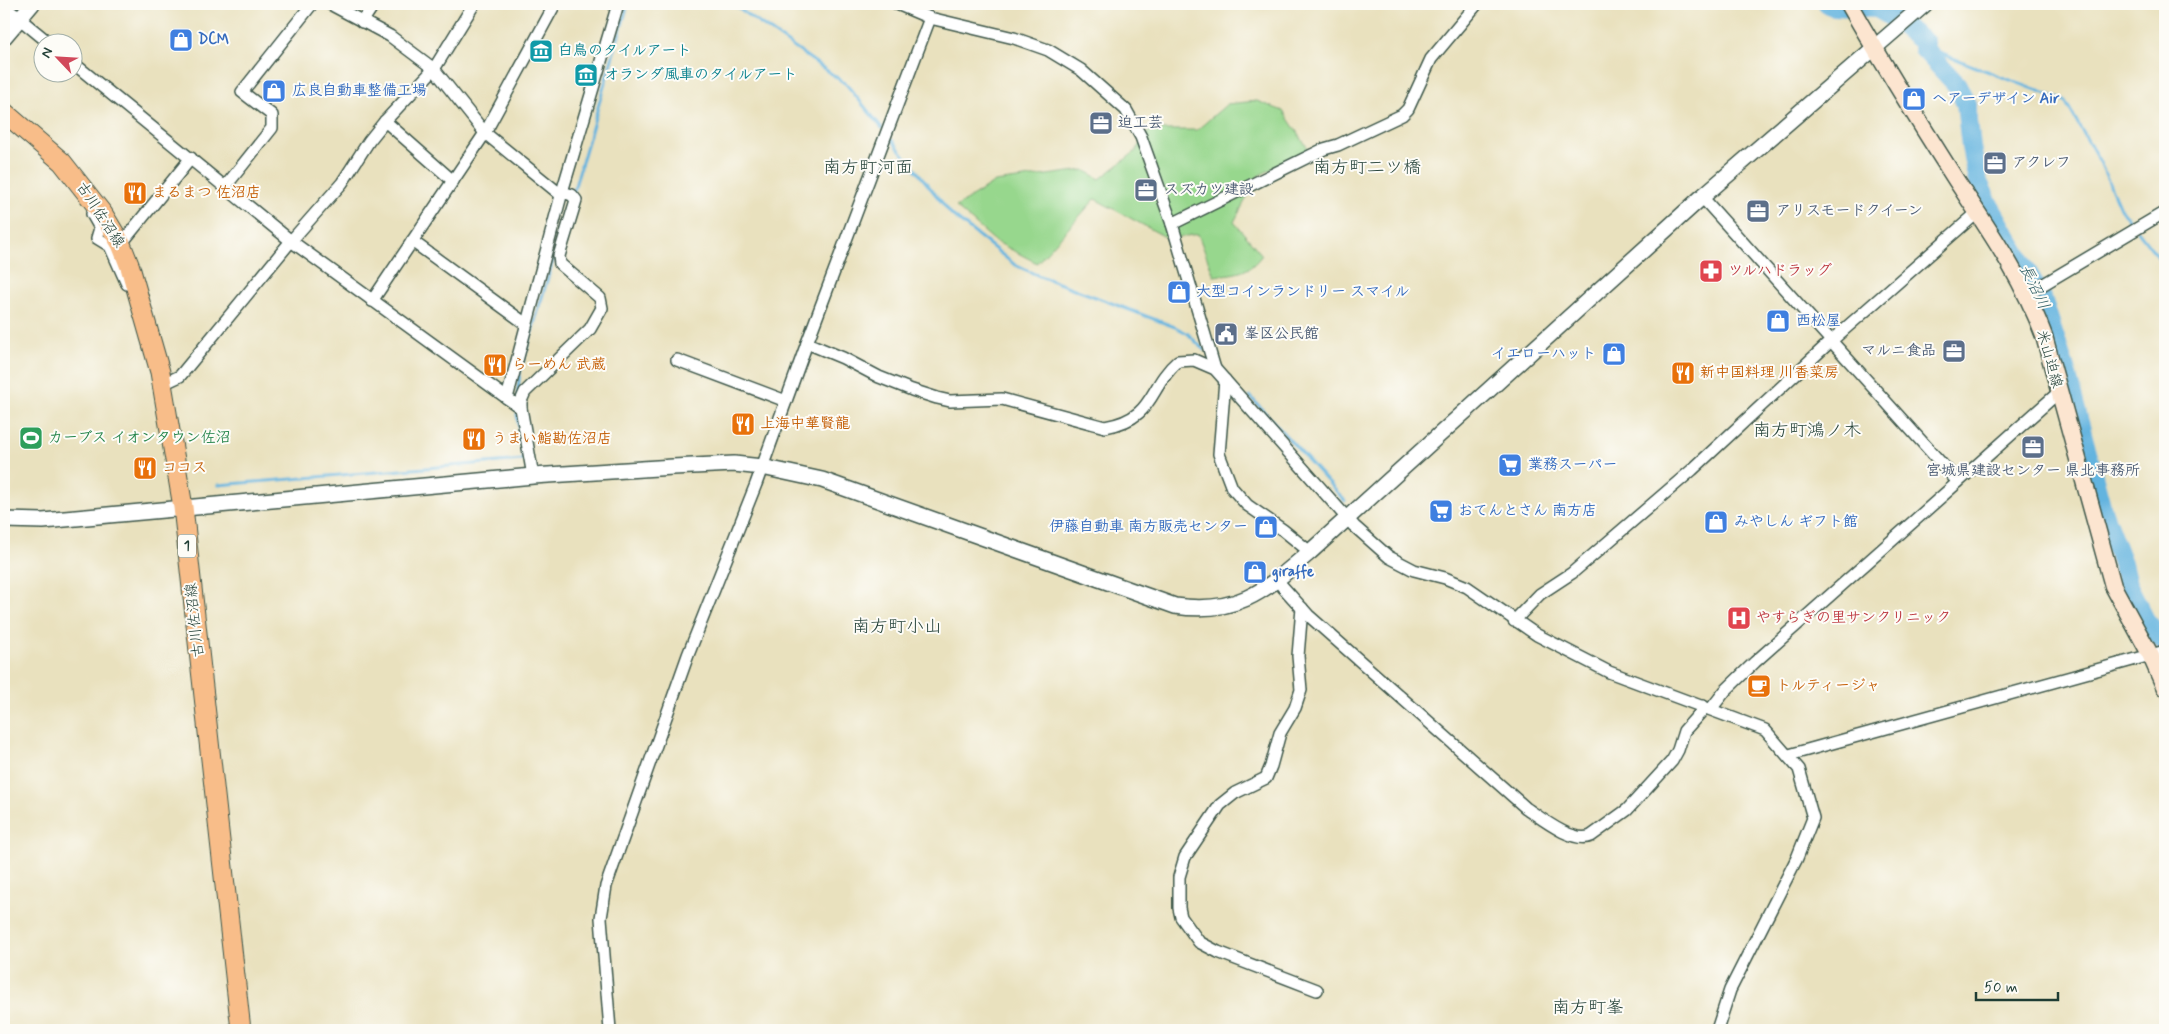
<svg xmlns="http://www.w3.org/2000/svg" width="2169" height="1034" viewBox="0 0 2169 1034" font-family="Mynerve,'Klee One',sans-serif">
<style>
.green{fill:#97d78d;stroke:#5b8a60}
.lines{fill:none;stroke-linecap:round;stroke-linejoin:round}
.stream{stroke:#64b4df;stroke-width:3}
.river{stroke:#64b4df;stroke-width:20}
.minor-casing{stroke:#3d5649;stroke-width:14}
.tertiary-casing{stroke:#3d5649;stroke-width:18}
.secondary-casing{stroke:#3d5649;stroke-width:19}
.primary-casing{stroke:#3d5649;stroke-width:21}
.minor{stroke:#fff;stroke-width:11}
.tertiary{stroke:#fff;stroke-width:15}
.secondary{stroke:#fce5d0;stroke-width:16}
.primary{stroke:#f8bd89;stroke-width:19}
.labels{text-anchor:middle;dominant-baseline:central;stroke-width:4;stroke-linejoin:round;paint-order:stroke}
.shield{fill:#fdfcf7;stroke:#62766e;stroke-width:1}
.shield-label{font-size:14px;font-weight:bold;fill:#1f3d34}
.shop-label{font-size:15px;font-weight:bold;fill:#366cbe;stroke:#fdfcf7;text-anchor:start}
.culture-label{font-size:15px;font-weight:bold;fill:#0d838f;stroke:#fdfcf7;text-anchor:start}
.service-label{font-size:15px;font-weight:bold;fill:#4e5e75;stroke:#fdfcf7;text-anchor:start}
.food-label{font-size:15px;font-weight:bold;fill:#c56008;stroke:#fdfcf7;text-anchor:start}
.street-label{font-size:15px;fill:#1f3d34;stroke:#fdfcf7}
.health-label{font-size:15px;font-weight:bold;fill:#be3a42;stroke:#fdfcf7;text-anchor:start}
.leisure-label{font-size:15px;font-weight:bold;fill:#27864d;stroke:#fdfcf7;text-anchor:start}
.water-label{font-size:16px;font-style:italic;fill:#346167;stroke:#fdfcf7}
.quarter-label{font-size:18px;fill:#1f3d34;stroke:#fdfcf7}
</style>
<rect width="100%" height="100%" fill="#fdfcf7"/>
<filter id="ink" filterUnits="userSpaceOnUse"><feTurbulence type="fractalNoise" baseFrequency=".02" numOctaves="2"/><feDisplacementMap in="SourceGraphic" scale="10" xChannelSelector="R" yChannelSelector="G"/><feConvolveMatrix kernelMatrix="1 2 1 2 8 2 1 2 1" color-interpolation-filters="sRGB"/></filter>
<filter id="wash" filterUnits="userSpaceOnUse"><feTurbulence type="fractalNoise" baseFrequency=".0096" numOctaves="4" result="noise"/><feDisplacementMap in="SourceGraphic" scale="20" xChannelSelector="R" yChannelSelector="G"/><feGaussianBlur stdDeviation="1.12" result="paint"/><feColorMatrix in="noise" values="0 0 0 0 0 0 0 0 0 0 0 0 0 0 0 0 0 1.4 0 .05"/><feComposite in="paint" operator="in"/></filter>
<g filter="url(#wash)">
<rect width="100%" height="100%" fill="#e9e1be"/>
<path class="green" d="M 1257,101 L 1283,111 L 1309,150 L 1258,176 L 1234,222 L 1262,255 C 1248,274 1237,273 1214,276 L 1198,234 L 1169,239 L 1095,199 L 1037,263 L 995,241 L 956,207 L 995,182 L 1084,170 L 1100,179 L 1136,151 L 1150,130 L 1197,130 L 1227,104 Z"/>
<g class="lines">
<g class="stream">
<path d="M 732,4 L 846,84 L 882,128"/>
<path d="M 1925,43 L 1937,52 L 2065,101 L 2100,162 L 2120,208 L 2134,226"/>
<path d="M 892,140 L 952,215 L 1015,265 L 1037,275 L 1175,327 L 1187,333 L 1204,350"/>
<path d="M 573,193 L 628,4"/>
<path d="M 2138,231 L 2165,266"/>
<path d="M 1250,396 L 1345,501"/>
<path d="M 517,400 L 520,371 L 555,254"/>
<path d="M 218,485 L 523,460 L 517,414"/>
</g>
<path class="river" d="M 1828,4 L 1833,6 L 1877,8 L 1889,15 L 1925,43 L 1924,49 L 1957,85 L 1966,104 L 1971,147 L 1978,182 L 1989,205 L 2042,298 L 2065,369 L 2103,513 L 2122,563 L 2127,584 L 2145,620 L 2165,643"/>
</g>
</g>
<g filter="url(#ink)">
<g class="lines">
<g class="minor-casing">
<g id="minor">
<path d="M 330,4 L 390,36 L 434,69 L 485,133 L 561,195"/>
<path d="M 897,4 L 930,18"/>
<path d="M 4,6 L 48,42"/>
<path d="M 362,22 L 374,4"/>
<path d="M 72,62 L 291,241 L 507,398"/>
<path d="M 385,121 L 453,181"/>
<path d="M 225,187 L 272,128 L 272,115 L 242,92 L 312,4"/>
<path d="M 1702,197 L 1958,482 L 2059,392"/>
<path d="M 92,214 L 100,228 L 97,238 L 110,246 L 127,284"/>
<path d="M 1172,224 L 1324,149 L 1338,145 L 1402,115 L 1408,109 L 1431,59 L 1477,4"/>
<path d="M 412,241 L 526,324"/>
<path d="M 121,244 L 191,158"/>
<path d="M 2027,294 L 2165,212"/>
<path d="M 372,301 L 485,133 L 555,4"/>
<path d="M 807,343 L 843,358 L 879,377 L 912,390 L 937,398 L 950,401 L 1002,399 L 1105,427 C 1156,418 1147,388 1178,361 L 1194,360 L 1215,369 L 1354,526 L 1389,557 L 1414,570 L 1445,578 L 1467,587 L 1537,635 L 1609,672 L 1765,730 L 1799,769 L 1813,818 L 1797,858 L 1730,990 L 1717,1030"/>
<path d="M 677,360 L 786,401"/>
<path d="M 1225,380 L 1219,454 L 1232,488 L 1247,505 L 1283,530 L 1310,552"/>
<path d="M 163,384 L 180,376 L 291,241 L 342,183 L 369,141 L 385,121 L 434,69 L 474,4"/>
<path d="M 521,408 L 521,401 L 525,392 L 590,329 L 602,308 L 600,298 L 560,264 L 559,256 L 576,200 L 572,195 L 562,192"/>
<path d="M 533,476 L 521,408 L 507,398 L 562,192 L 618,4"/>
<path d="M 1282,586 L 1308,615 L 1526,808 C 1541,818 1573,844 1591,836 L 1627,810 L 1672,761 L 1678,750 L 1684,731 L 1701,712 L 1703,706"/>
<path d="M 1302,608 L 1298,656 L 1301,690 L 1295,708 L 1280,733 L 1271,766 L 1266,778 L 1235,793 L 1220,805 L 1185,857 L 1179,877 L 1179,908 L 1181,917 L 1199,942 L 1218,952 L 1317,990"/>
<path d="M 1514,621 L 1540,594 L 1572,573 L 1692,470 L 1831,341 L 1978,212"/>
<path d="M 1711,709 L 1725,691 L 1755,662 L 1958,482"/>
<path d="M 1789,755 L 2165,651"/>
<path d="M 610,1030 L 601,918 L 606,886 L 688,655 L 756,484 L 807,343 L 930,18 L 1014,38 L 1048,50 L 1081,70 L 1126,110 L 1141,137 L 1172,224 L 1215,369"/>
</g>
</g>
<g class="tertiary-casing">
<g id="tertiary">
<path d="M 4,37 L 32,4"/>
<path d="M 4,520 L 43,521 L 533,476 L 673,467 L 734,464 L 762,467 L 822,480 L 1175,606 C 1239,615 1264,591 1310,552 L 1702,197 L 1925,4"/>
</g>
</g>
<g class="secondary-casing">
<path id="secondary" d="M 1849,4 C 1883,64 1919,122 1956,180 C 1989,230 2023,279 2044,336 L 2113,586 L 2150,654 L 2165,688"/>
</g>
<g class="primary-casing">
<path id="primary" d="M 4,112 L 62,162 L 103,214 L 121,244 L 130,267 L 160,372 L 183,507 L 241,1030"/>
</g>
<use href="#minor" class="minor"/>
<use href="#tertiary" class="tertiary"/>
<use href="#secondary" class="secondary"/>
<use href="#primary" class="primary"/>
</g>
</g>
<defs>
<g id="shop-square" transform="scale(1.25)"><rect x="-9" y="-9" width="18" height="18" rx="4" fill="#3f7fe0" stroke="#fdfcf7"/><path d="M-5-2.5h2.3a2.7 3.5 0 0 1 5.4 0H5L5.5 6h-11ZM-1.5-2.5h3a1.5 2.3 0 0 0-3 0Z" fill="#fff"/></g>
<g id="museum-square" transform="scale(1.25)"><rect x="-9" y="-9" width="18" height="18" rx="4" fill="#0f9aa8" stroke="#fdfcf7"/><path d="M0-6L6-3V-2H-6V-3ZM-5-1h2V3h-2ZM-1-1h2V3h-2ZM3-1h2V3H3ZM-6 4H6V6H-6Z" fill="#fff"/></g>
<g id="office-square" transform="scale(1.25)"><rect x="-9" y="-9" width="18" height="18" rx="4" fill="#5c6f8a" stroke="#fdfcf7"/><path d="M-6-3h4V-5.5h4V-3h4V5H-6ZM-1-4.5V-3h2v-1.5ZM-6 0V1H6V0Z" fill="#fff"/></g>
<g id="restaurant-square" transform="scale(1.25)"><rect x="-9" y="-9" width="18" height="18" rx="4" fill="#e8710a" stroke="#fdfcf7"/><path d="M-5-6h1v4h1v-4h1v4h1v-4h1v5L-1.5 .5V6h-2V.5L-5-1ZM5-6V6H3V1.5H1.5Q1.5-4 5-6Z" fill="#fff"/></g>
<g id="pharmacy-square" transform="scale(1.25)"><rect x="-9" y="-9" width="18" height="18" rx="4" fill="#e0444e" stroke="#fdfcf7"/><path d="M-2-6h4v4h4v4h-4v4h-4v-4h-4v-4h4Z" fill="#fff"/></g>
<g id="civic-square" transform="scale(1.25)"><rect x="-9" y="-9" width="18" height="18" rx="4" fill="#5c6f8a" stroke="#fdfcf7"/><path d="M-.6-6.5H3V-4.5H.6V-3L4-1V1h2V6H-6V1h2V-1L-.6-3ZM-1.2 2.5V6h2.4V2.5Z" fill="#fff"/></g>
<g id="stadium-square" transform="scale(1.25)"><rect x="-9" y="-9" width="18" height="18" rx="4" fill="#2e9e5b" stroke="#fdfcf7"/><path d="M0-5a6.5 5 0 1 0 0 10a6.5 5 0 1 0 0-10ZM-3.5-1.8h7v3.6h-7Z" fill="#fff"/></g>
<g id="supermarket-square" transform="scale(1.25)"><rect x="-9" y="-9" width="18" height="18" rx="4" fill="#3f7fe0" stroke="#fdfcf7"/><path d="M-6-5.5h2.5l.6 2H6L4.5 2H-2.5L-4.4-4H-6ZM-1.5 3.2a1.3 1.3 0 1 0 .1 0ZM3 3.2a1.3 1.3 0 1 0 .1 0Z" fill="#fff"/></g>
<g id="hospital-square" transform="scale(1.25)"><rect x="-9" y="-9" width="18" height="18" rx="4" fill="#e0444e" stroke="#fdfcf7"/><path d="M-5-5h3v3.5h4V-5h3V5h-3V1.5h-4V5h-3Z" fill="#fff"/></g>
<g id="cafe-square" transform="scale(1.25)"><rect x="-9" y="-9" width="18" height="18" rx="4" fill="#e8710a" stroke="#fdfcf7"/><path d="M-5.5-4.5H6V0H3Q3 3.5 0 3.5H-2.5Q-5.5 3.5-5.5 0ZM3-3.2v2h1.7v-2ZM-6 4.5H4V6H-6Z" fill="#fff"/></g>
</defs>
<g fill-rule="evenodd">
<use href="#shop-square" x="181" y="40"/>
<use href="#museum-square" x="541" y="51"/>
<use href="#museum-square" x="586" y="75"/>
<use href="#shop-square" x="274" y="91"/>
<use href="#shop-square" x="1914" y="99"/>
<use href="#office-square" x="1101" y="123"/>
<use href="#office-square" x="1995" y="163"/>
<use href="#office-square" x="1146" y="190"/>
<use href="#restaurant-square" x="135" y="193"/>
<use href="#office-square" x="1758" y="211"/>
<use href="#pharmacy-square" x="1711" y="271"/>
<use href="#shop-square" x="1179" y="292"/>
<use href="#shop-square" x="1778" y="321"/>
<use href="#civic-square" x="1226" y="334"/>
<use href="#office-square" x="1954" y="351"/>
<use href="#shop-square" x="1614" y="354"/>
<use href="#restaurant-square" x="495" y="365"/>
<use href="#restaurant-square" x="1683" y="373"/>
<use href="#restaurant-square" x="743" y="424"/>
<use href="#stadium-square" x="31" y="438"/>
<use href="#restaurant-square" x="474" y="439"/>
<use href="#office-square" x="2033" y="447"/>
<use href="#supermarket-square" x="1510" y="465"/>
<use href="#restaurant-square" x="145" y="468"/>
<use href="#supermarket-square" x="1441" y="511"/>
<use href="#shop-square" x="1716" y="522"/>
<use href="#shop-square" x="1266" y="527"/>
<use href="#shop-square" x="1255" y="572"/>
<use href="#hospital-square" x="1739" y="618"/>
<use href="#cafe-square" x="1759" y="686"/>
</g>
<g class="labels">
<rect class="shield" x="178" y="534.5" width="18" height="23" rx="4"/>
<g class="shield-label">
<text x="187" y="546">1</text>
</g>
<g class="shop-label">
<text x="198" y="40">DCM</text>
<text x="292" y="91">広良自動車整備工場</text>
<text x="1932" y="99">ヘアーデザイン Air</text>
<text x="1196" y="292">大型コインランドリー スマイル</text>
<text x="1796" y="321">西松屋</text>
<text x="1596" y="354" text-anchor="end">イエローハット</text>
<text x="1528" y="465">業務スーパー</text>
<text x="1458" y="511">おてんとさん 南方店</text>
<text x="1734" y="522">みやしん ギフト館</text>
<text x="1248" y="527" text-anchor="end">伊藤自動車 南方販売センター</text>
<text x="1272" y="572">giraffe</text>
</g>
<g class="culture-label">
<text x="558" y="51">白鳥のタイルアート</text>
<text x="604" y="75">オランダ風車のタイルアート</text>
</g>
<g class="service-label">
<text x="1118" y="123">迫工芸</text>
<text x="2012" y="163">アクレフ</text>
<text x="1164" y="190">スズカツ建設</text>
<text x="1776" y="211">アリスモードクイーン</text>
<text x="1244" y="334">峯区公民館</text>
<text x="1936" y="351" text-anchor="end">マルニ食品</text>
<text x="2033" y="471" text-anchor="middle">宮城県建設センター 県北事務所</text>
</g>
<g class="food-label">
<text x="152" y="193">まるまつ 佐沼店</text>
<text x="512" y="365">らーめん 武蔵</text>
<text x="1700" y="373">新中国料理 川香菜房</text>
<text x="760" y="424">上海中華賢龍</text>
<text x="492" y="439">うまい鮨勘佐沼店</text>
<text x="162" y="468">ココス</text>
<text x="1776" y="686">トルティージャ</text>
</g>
<g class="street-label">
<text transform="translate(100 215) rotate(57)">古川佐沼線</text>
<text transform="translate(2049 359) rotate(74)">米山迫線</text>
<text transform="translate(195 620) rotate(-96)">古川佐沼線</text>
</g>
<g class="health-label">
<text x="1728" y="271">ツルハドラッグ</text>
<text x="1756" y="618">やすらぎの里サンクリニック</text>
</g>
<g class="leisure-label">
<text x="48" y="438">カーブス イオンタウン佐沼</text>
</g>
<g class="water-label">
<text transform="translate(2034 287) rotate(64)">長沼川</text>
</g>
<g class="quarter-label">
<text x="868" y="168">南方町河面</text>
<text x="1367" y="168">南方町二ツ橋</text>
<text x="1807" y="431">南方町鴻ノ木</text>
<text x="897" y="627">南方町小山</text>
<text x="1588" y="1008">南方町峯</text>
</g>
</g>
<rect width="2169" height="1034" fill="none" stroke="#fdfcf7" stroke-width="20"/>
<g transform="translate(58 58) rotate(295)"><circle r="24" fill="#fdfcf7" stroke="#a4b0a9"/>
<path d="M0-4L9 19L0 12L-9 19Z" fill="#d1495b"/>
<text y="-8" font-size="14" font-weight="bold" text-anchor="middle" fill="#1f3d34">N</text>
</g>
<path d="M1976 992v8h82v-8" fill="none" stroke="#1f3d34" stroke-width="2.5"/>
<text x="1984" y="992" font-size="15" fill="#1f3d34" stroke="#fdfcf7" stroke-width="4" paint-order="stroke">50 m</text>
</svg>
